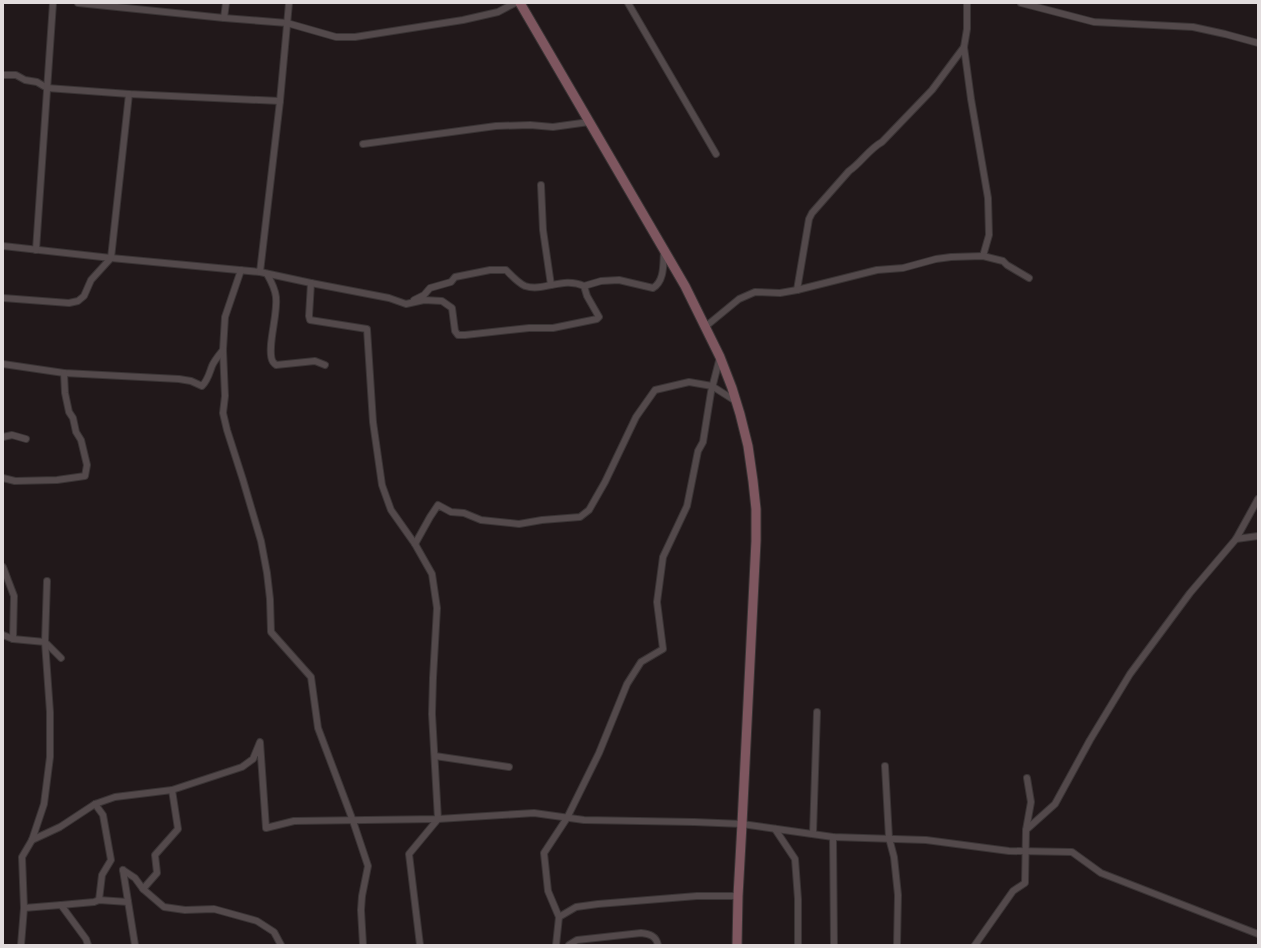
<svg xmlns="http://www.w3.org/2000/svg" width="1261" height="948" viewBox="0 0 1261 948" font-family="'Golos Text',sans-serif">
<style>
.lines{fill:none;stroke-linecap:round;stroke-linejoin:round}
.street-casing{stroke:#3a3435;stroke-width:8}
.secondary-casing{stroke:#3a3435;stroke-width:11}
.street{stroke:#53494b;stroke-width:6}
.secondary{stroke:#7e565f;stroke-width:9}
</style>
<rect width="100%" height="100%" fill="#21181a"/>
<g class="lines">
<g class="street-casing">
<g id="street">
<path d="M 78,3 L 224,18 L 287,23 L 336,37 L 355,37 L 463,20 L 498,12 L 515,3"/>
<path d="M 628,3 L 716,154"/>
<path d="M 967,3 L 967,29 L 964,47 L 971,99 L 988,198 L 989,235 L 983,256"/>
<path d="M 1021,3 L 1094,22 L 1193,27 L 1225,34 L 1258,43"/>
<path d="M 224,18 L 226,3"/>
<path d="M 3,75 L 16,75 L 25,80 L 37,82 L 47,88 L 129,94 L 280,101"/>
<path d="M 363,144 L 496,126 L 530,125 L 553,127 L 589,122"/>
<path d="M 541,185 L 543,230 L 551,285"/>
<path d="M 3,246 L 111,258 L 260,272 L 280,101 L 289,3"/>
<path d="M 36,250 L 53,3"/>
<path d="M 241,270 L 225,317 L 223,350 L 225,396 L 223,413 L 227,430 L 243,480 L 261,541 L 267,573 L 270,599 L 271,632 L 311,677 L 318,728 L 353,821 L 368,866 L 362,896 L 361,910 L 363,945"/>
<path d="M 260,272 L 311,283 L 389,298 L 406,304 L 424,300 L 442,301 L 452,308 L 455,331 L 458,335 L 465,335 L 529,328 L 553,328 L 597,319 L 599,317 L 587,296 L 584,286 L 601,281 L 619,280 L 653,288 C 665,281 663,263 664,251"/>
<path d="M 267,274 C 271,281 275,288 276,297 C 278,315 267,346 272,360 C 273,363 274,363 276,365 L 315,361 L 325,365"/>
<path d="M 311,283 L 309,316 L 310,320 L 367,329 L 373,422 L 382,485 L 391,510 L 415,544 L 432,574 L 437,608 L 433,678 L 432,714 L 438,819 L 409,854 L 420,945"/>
<path d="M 797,290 L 809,219 L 812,213 L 849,171 C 861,163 869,149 882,142 L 932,90 L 964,47"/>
<path d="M 3,298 L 69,303 L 78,301 L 84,296 L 91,280 L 111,258 L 129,94"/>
<path d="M 414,300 L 424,295 L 430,288 L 451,282 L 455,277 L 490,270 L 506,270 C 511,275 518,283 525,286 C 544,292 563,276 584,286"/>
<path d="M 705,327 L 739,299 L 755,292 L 780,293 L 797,290 L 877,270 L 903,268 L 936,259 L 951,257 L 983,256 L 1003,261 L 1007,265 L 1029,278"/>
<path d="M 3,364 L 64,373 L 179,379 L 191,381 L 202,386 C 208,380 209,374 212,366 C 214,361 219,355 223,350"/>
<path d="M 3,437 L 12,435 L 26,439"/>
<path d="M 3,478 L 15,481 L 57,480 L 85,476 L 87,465 L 81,440 L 76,432 L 73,418 L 69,412 L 65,393 L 64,373"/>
<path d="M 1236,539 L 1258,536"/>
<path d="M 415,544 L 430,517 L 438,505 L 451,512 L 464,513 L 481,520 L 519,524 L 542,520 L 580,517 L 589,510 L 605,482 L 636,417 L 655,390 L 689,382 L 712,386 L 737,402"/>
<path d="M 3,567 L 14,596 L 13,639"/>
<path d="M 3,635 L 13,639 L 45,642 L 61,658"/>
<path d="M 435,756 L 509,767"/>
<path d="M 885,766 L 889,838 L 894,857 L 898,895 L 897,945"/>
<path d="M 95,804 L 103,815 L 111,860 L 102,875 L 99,900"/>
<path d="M 775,829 L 795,859 L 798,899 L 798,945"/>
<path d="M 1026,830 L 1031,802 L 1027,778"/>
<path d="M 813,834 L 817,712"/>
<path d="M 833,837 L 834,945"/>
<path d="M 32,840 L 60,827 L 95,804 L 115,797 L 172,790"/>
<path d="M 123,870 L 135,878 L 143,889 L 164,907 L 185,910 L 214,909 L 257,921 L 274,932 L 281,945"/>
<path d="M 123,870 L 135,945"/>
<path d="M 143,889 L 157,873 L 155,855 L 178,829 L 172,790 L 242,767 L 253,759 L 260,742 L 266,828 L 294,821 L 438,819 L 534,813 L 584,820 L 694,822 L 742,824 L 833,837 L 926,840 L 1009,851 L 1072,852 L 1101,873 L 1258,934"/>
<path d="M 61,905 L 94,902 L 99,900 L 128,902"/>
<path d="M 24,908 L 61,905 L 86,939 L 88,945"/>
<path d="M 559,917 L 548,891 L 544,853 L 567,818 L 599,753 L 627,684 L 641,662 L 663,649 L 657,602 L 663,557 L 687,506 L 698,451 L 703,442 L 711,392 L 720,357"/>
<path d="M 21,945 L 24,908 L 22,857 L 32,840 L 44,804 L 50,757 L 50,712 L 45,642 L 47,581"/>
<path d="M 556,945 L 559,917 L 576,907 L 598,904 L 697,896 L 738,896"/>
<path d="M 569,945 L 577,940 L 641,933 C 650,934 656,936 658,945"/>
<path d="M 975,945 L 1013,891 L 1025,883 L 1026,830 L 1055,804 L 1090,740 L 1130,674 L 1190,593 L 1236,539 L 1258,499"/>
</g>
</g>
<g class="secondary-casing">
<path id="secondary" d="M 520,3 L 685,286 L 720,357 L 732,388 L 740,414 L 748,446 L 753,481 L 756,509 L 756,541 L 742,824 L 738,896 L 737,945"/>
</g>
<use href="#street" class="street"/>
<use href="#secondary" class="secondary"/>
</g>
<rect width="1261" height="948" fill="none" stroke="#e2dcdd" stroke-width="8"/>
</svg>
